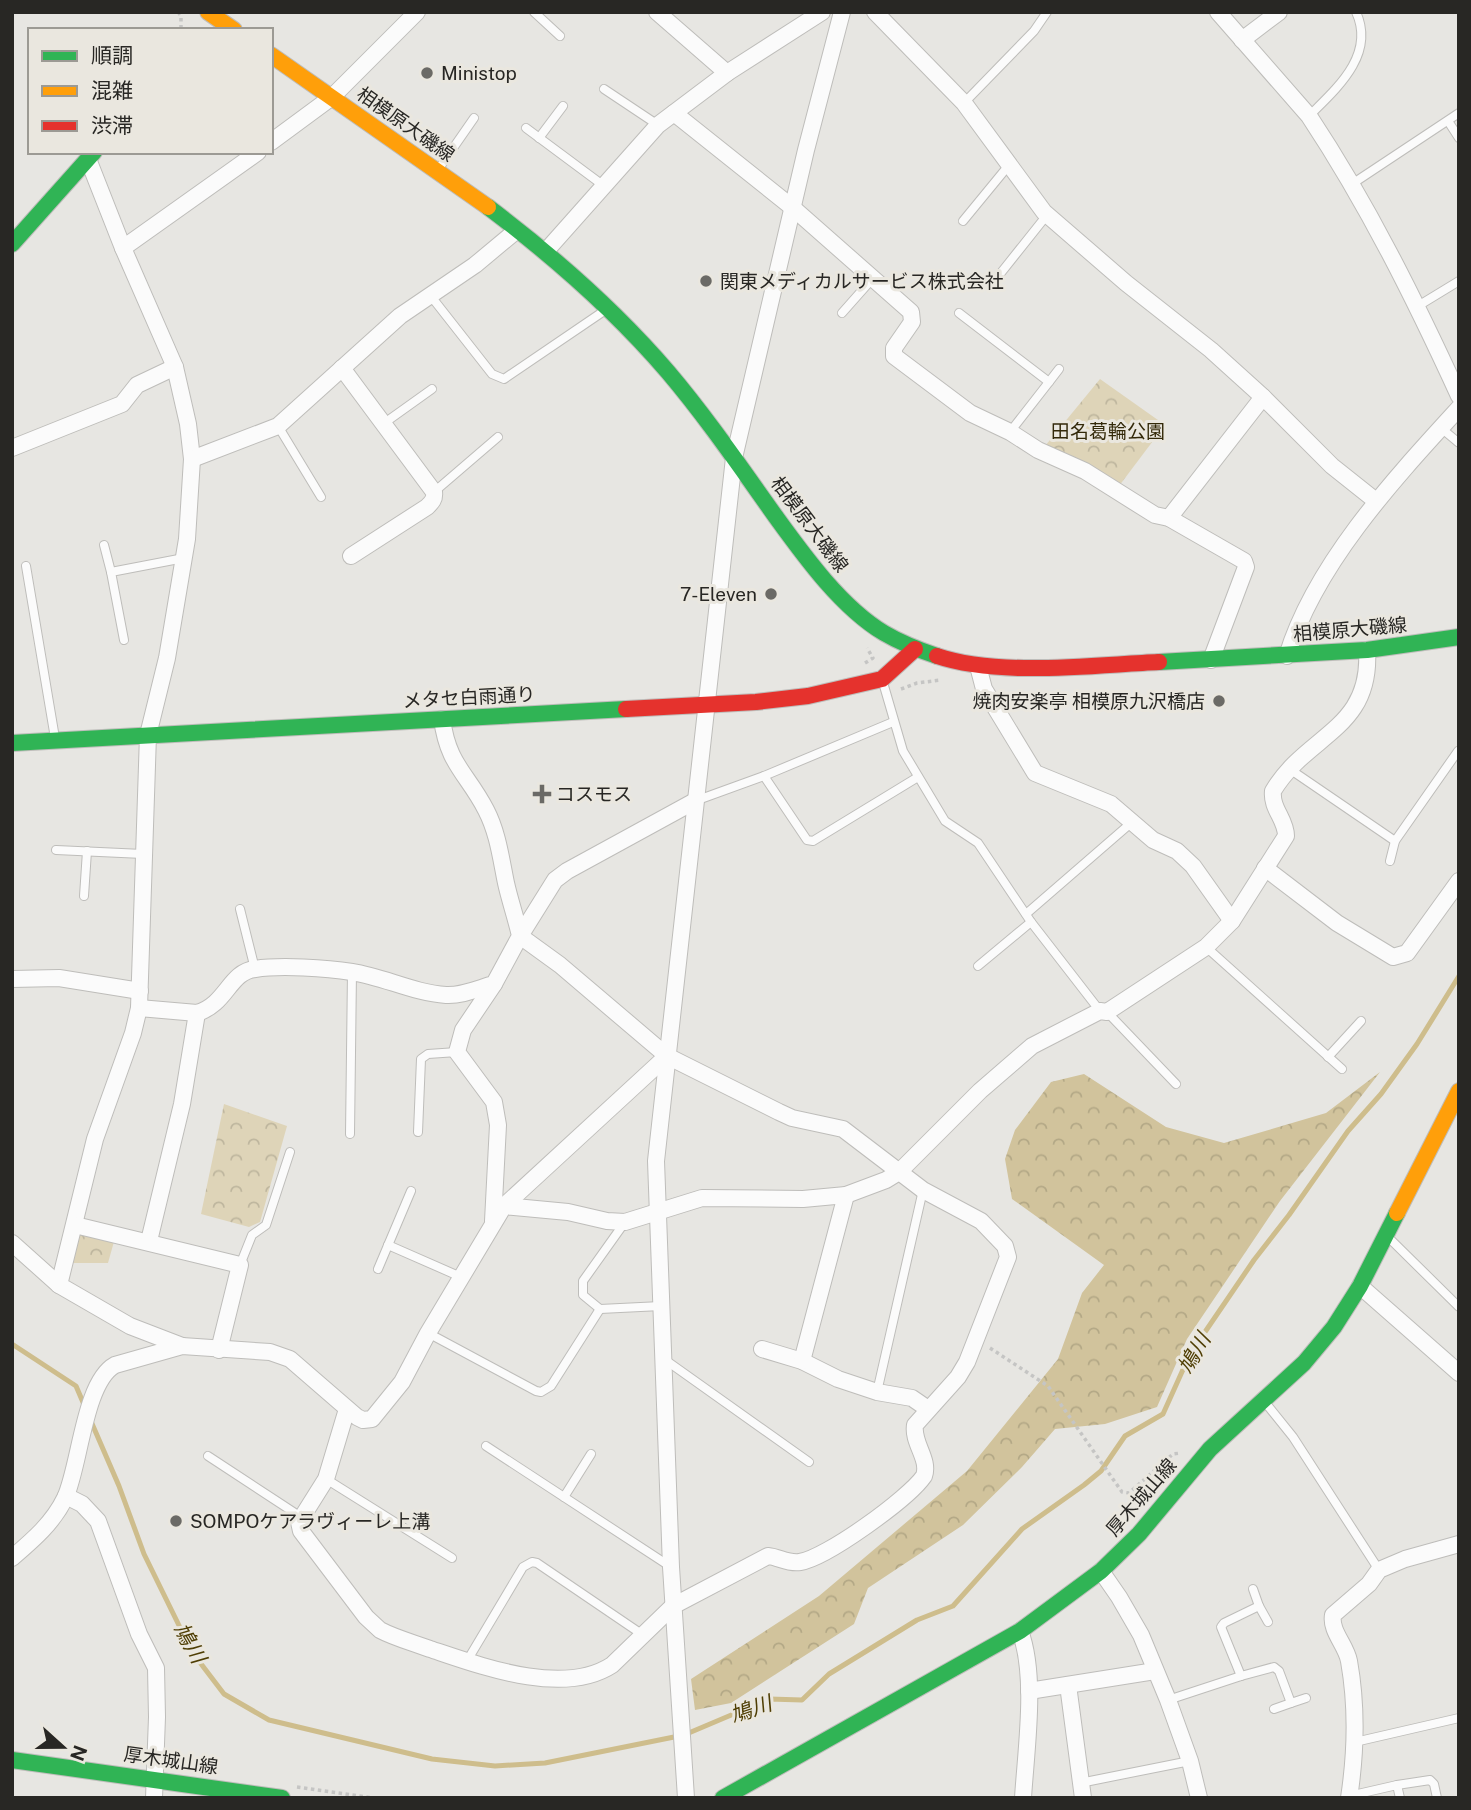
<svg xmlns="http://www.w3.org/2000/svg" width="1471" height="1810" viewBox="0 0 1471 1810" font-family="'Public Sans','Noto Sans JP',sans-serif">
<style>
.forest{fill:url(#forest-crowns)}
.park{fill:url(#park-crowns)}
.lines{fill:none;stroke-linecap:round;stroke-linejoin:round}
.stream{stroke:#cebd8c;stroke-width:5}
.lane-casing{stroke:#bebdba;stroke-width:10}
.street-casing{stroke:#bebdba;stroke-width:18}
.fast-casing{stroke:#bebdba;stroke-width:18}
.slow-casing{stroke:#bebdba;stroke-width:18}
.jam-casing{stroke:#bebdba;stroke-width:18}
.path{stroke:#c5c5c4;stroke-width:3.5;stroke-dasharray:3.5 3.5;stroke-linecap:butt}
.lane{stroke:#fbfbfb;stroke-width:8}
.street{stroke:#fbfbfb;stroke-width:16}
.fast{stroke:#30b455;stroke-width:16}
.slow{stroke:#ff9f0a;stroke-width:16}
.jam{stroke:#e5322d;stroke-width:16}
.poi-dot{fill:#6b6a66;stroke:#eae7df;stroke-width:2.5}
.labels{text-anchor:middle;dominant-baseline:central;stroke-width:6;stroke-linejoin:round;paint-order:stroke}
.poi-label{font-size:19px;fill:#282724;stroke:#eae7df;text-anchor:start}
.street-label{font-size:19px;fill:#282724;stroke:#eae7df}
.park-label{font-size:19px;fill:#332909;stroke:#eae7df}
.water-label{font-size:21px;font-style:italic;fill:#4f3e04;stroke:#eae7df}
</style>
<defs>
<pattern id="forest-crowns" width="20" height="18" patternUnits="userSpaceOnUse" patternTransform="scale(1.75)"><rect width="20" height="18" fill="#d1c39c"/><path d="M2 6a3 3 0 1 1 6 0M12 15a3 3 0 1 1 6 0" fill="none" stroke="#b3a886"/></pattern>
<pattern id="park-crowns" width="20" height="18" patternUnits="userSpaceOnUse" patternTransform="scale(1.75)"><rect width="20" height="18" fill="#ded4b8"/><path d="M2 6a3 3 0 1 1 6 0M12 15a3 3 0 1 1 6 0" fill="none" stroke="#beb69e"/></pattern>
</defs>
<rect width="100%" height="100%" fill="#e7e6e2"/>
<path class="forest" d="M 1380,1072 L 1280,1201 L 1187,1339 L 1157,1407 L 1105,1424 L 1055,1429 L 1022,1467 L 963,1525 L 868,1588 L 854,1624 L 731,1703 L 695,1710 L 691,1679 L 819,1596 L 967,1471 L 1058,1359 L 1082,1293 L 1104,1265 L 1012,1199 L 1005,1159 L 1015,1130 L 1051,1082 L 1084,1074 L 1166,1127 L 1224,1143 L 1326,1113 Z"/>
<g class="park">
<path d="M 1100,379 L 1165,425 L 1119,486 L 1045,446 Z"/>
<path d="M 224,1104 L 287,1126 L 260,1222 L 249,1227 L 201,1214 Z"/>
<path d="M 79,1230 L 115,1238 L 108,1263 L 72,1263 Z"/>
</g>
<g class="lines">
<g class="stream">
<path d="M 12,1344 L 76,1386 L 85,1407"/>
<path d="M 90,1419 L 119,1486 L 144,1554 L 192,1652 L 224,1694 L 269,1720 L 432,1759 L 495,1766 L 545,1763 L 684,1735 L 769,1699 L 802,1700 L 829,1674 L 917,1620 L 953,1606 L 1022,1529 L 1084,1485 L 1101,1471 L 1125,1436 L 1163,1414 L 1190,1354 L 1254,1260 L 1289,1215 L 1348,1131 L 1381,1094 L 1417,1044 L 1459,976"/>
</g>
<g class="lane-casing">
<g id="lane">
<path d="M 534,12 L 560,36"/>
<path d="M 604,89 L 658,125"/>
<path d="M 964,103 L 1034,31 L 1047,12"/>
<path d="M 1309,116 C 1336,89 1376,55 1356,12"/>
<path d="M 1448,121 L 1459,138"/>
<path d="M 526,128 L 604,186"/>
<path d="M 539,138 L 563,106"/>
<path d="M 440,167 L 474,118"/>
<path d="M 1352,184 L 1459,113"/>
<path d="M 963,221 L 1009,165"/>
<path d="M 996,279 L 1047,215"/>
<path d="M 430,295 L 492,374 L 504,379 L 604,311"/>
<path d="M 1418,306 L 1459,281"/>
<path d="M 842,313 L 873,278"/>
<path d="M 959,313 L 1049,382 L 1010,432"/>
<path d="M 1049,382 L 1059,369"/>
<path d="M 383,424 L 432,389"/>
<path d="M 278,426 L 321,497"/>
<path d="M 1441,428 L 1459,443"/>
<path d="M 434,492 L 498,437"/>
<path d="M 104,545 L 111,572"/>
<path d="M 26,566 L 55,738"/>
<path d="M 124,640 L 111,572 L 184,558"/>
<path d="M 882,679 L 903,751 L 945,821 L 978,843 L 1031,922 L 1100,1011"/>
<path d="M 1291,770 L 1395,841"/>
<path d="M 764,776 L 807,840 L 813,841 L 918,777"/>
<path d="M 695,801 L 764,776 L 893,722"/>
<path d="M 56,850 L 143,854"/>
<path d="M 1390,861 L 1395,841 L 1458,751"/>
<path d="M 84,896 L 87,851"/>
<path d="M 240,909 L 255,969"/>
<path d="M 1026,914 L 1131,823"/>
<path d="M 1206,947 L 1342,1069"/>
<path d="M 978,966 L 1031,922"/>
<path d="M 1107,1012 L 1176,1084"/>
<path d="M 1328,1057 L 1361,1021"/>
<path d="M 418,1132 L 421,1059 L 428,1054 L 457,1052"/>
<path d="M 350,1134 L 352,972"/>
<path d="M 625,1222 L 583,1281 L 583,1295 L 600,1309 L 661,1306"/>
<path d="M 1386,1235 L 1459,1307"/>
<path d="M 388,1245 L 461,1277"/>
<path d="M 240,1265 L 252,1235 L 266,1225 L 290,1152"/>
<path d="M 378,1269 L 411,1191"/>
<path d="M 428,1333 L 536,1391 L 541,1392 L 551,1386 L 600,1309"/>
<path d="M 664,1359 L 809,1462"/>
<path d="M 877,1392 L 923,1190"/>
<path d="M 1264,1401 L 1293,1437 L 1379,1570"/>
<path d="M 486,1446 L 671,1567"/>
<path d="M 208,1456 L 301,1517"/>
<path d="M 326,1479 L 452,1558"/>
<path d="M 564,1497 L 591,1454"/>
<path d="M 1259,1606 L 1268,1622"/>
<path d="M 467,1661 L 523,1567 L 532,1562 L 537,1563 L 643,1635"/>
<path d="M 1241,1676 L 1221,1627 L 1224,1623 L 1259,1606 L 1253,1589"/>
<path d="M 1168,1700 L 1241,1676 L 1274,1667 L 1279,1671 L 1291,1703 L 1306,1698"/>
<path d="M 1274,1709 L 1291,1703"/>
<path d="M 1355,1742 L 1459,1718"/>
<path d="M 1080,1783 L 1190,1761"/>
<path d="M 1397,1785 L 1430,1780 L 1434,1784 L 1437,1798"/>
<path d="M 1349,1796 L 1397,1785 L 1400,1798"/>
</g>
</g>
<g class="street-casing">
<g id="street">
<path d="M 657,12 L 727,73"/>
<path d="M 875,12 L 964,103 L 1044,212 L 1126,283 L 1211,350 L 1263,397 L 1332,466 L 1376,501"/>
<path d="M 1218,12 L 1309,116 C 1368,205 1415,300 1459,396"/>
<path d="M 1242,40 L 1279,12"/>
<path d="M 674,113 L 793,208 L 911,312 L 912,322 L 894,348 L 894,356 L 970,413 L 1010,432 L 1038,450 L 1085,471 L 1155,515 L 1169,518 L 1244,561 L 1246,567 L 1211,660"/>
<path d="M 271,142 L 332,97 L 417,12"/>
<path d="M 88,159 L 123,248 L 175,367 L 188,424 L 192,459 L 187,539 L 167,658 L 148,735 L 139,1008 L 133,1033 L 95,1139 L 59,1285 L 130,1326 L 182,1346"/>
<path d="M 123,248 L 258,152"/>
<path d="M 546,251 L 658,125 L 727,73 L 822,12"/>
<path d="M 342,368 L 434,492 C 435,499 432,502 427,507 L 351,556"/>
<path d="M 12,448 L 122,404 L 137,385 L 175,367"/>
<path d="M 192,459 L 278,426 L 400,316 L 475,265 L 517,230"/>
<path d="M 1169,518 L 1263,397"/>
<path d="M 1287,656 C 1315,564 1395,478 1459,408"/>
<path d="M 978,666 L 984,689 L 1035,773 L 1111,804 L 1153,840 L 1177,851 L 1193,866 L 1232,921"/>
<path d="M 1265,868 L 1337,923 L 1393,957 L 1407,953 L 1459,881"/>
<path d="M 12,979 L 59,978 L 140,991"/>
<path d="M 139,1008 L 197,1013 C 227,1004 229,972 255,969 C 280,965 327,968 352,972 C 384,977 414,993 446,995 C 462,996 479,988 494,984 L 520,936 C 516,918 510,901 506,883 C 501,859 498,833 486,810 C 467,773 448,765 442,719"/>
<path d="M 504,1206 L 667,1056"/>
<path d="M 493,1221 L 498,1125 L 494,1102 L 457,1052 L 463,1030 L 494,984"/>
<path d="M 75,1225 L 240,1265 L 219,1350"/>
<path d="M 149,1241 L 182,1104 L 197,1013"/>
<path d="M 12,1243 L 59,1285"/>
<path d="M 1360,1286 L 1459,1373"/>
<path d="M 762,1349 L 802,1361 L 838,1379 L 877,1392 L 912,1398 L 928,1409"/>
<path d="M 802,1361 L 846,1195"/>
<path d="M 347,1409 L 326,1479 L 299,1522 L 301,1531 L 366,1617 L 380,1630 C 395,1638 414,1643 430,1649 C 481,1666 563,1697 612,1665 L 673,1606 L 768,1556 C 779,1557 788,1564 800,1562 C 826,1558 908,1499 924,1476 C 930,1459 912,1443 915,1425 L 958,1377 L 967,1362 L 1008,1257 L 1005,1246 L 981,1221 L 923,1190 L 843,1129 L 792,1118 L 779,1112 L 667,1056 L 560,965 L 520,936 L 555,880 L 567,871 L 695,801"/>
<path d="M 66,1496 L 82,1504 L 98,1521 L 139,1634 L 156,1668 L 157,1717 L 154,1798"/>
<path d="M 12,1558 C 33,1540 53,1523 65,1498 C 80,1466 84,1382 115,1365 L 182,1346 L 270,1352 L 290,1359 L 357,1417 L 363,1420 L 372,1419 L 402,1382 L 428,1333 L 504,1206 L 568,1212 L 607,1221 L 625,1222 L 702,1198 L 803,1199 L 846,1195 L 886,1180 L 899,1172 L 980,1091 L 1032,1046 L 1100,1011 L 1107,1012 L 1206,947 L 1232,921 L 1286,836 C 1286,819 1271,809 1273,791 C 1307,734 1372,730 1367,650"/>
<path d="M 1101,1571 L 1119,1597 L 1141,1635 L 1168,1700 L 1190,1761 L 1199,1798"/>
<path d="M 1020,1631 C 1037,1676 1026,1749 1023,1798"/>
<path d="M 1068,1685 L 1083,1798"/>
<path d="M 1029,1691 L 1155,1671"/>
<path d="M 686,1798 L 671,1567 L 656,1161 L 734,458 L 806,150 L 842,12"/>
<path d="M 1349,1798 C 1356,1752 1357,1706 1349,1661 C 1346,1645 1330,1631 1333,1615 L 1369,1584 L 1379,1570 L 1405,1559 L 1459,1544"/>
</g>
</g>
<g class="fast-casing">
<g id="fast">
<path d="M 488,207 C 553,256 614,309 668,372 C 707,418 741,468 776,517 C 805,557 841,607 884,633 C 901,643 919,650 937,656"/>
<path d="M 12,244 L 94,152"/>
<path d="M 1159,662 L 1367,650 L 1459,637"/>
<path d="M 12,743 L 626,709"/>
<path d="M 12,1760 L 282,1798"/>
<path d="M 723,1798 L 1020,1631 L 1101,1571 L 1139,1534 L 1210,1449 L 1304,1363 L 1334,1327 L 1360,1286 L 1397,1213"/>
</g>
</g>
<g class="slow-casing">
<g id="slow">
<path d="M 208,12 L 234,30"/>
<path d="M 271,55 L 488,207"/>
<path d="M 1397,1213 L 1459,1091"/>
</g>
</g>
<g class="jam-casing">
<g id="jam">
<path d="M 937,656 C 1000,677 1092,665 1159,662"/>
<path d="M 626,709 L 756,702 L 808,696 L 882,679 L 915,649"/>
</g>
</g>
<g class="path">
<path d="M 178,12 L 181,16 L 181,30"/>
<path d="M 865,663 L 873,658 L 867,648"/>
<path d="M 901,689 L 917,683 L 941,680"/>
<path d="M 990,1348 L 1048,1386 L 1122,1492 L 1129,1493 L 1173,1454 L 1181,1453"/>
<path d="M 297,1787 L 374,1798"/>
</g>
<use href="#lane" class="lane"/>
<use href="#street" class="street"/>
<use href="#fast" class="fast"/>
<use href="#slow" class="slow"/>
<use href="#jam" class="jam"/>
</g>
<g class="poi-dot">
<circle cx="427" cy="73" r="7"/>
<circle cx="706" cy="281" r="7"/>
<circle cx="771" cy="594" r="7"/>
<circle cx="1219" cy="701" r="7"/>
<path d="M538.5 783.5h7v7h7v7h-7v7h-7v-7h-7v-7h7z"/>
<circle cx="176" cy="1521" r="7"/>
</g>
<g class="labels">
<g class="poi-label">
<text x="441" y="73">Ministop</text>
<text x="720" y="281">関東メディカルサービス株式会社</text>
<text x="757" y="594" text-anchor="end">7-Eleven</text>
<text x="1205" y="701" text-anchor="end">焼肉安楽亭 相模原九沢橋店</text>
<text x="556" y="794">コスモス</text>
<text x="190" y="1521">SOMPOケアラヴィーレ上溝</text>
</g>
<g class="street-label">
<text transform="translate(406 124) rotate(35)">相模原大磯線</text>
<text transform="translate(810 524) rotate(53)">相模原大磯線</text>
<text transform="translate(1350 629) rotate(-5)">相模原大磯線</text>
<text transform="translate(469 697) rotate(-3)">メタセ白雨通り</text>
<text transform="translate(1141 1497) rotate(-49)">厚木城山線</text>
<text transform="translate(171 1760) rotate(8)">厚木城山線</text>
</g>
<g class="park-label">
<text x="1108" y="431">田名葛輪公園</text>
</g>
<g class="water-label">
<text transform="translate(1194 1353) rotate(-60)">鳩川</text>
<text transform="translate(190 1643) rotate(60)">鳩川</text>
<text transform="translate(751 1709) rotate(-19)">鳩川</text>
</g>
</g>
<rect width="1471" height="1810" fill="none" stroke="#282724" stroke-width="28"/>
<rect x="28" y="28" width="245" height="126" fill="#eae7df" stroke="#9c9a94" stroke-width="2"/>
<rect x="42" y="51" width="35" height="10" fill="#30b455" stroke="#9c9a94" stroke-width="2"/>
<text x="91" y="63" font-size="21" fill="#282724">順調</text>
<rect x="42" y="86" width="35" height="10" fill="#ff9f0a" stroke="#9c9a94" stroke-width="2"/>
<text x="91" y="98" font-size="21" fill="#282724">混雑</text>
<rect x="42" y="121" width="35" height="10" fill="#e5322d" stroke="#9c9a94" stroke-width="2"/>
<text x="91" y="133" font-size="21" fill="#282724">渋滞</text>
<g transform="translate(63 1747) rotate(111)" stroke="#eae7df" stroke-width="5" paint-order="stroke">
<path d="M0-5L12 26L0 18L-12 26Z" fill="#282724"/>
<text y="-10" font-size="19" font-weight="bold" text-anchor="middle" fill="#282724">N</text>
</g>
</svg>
